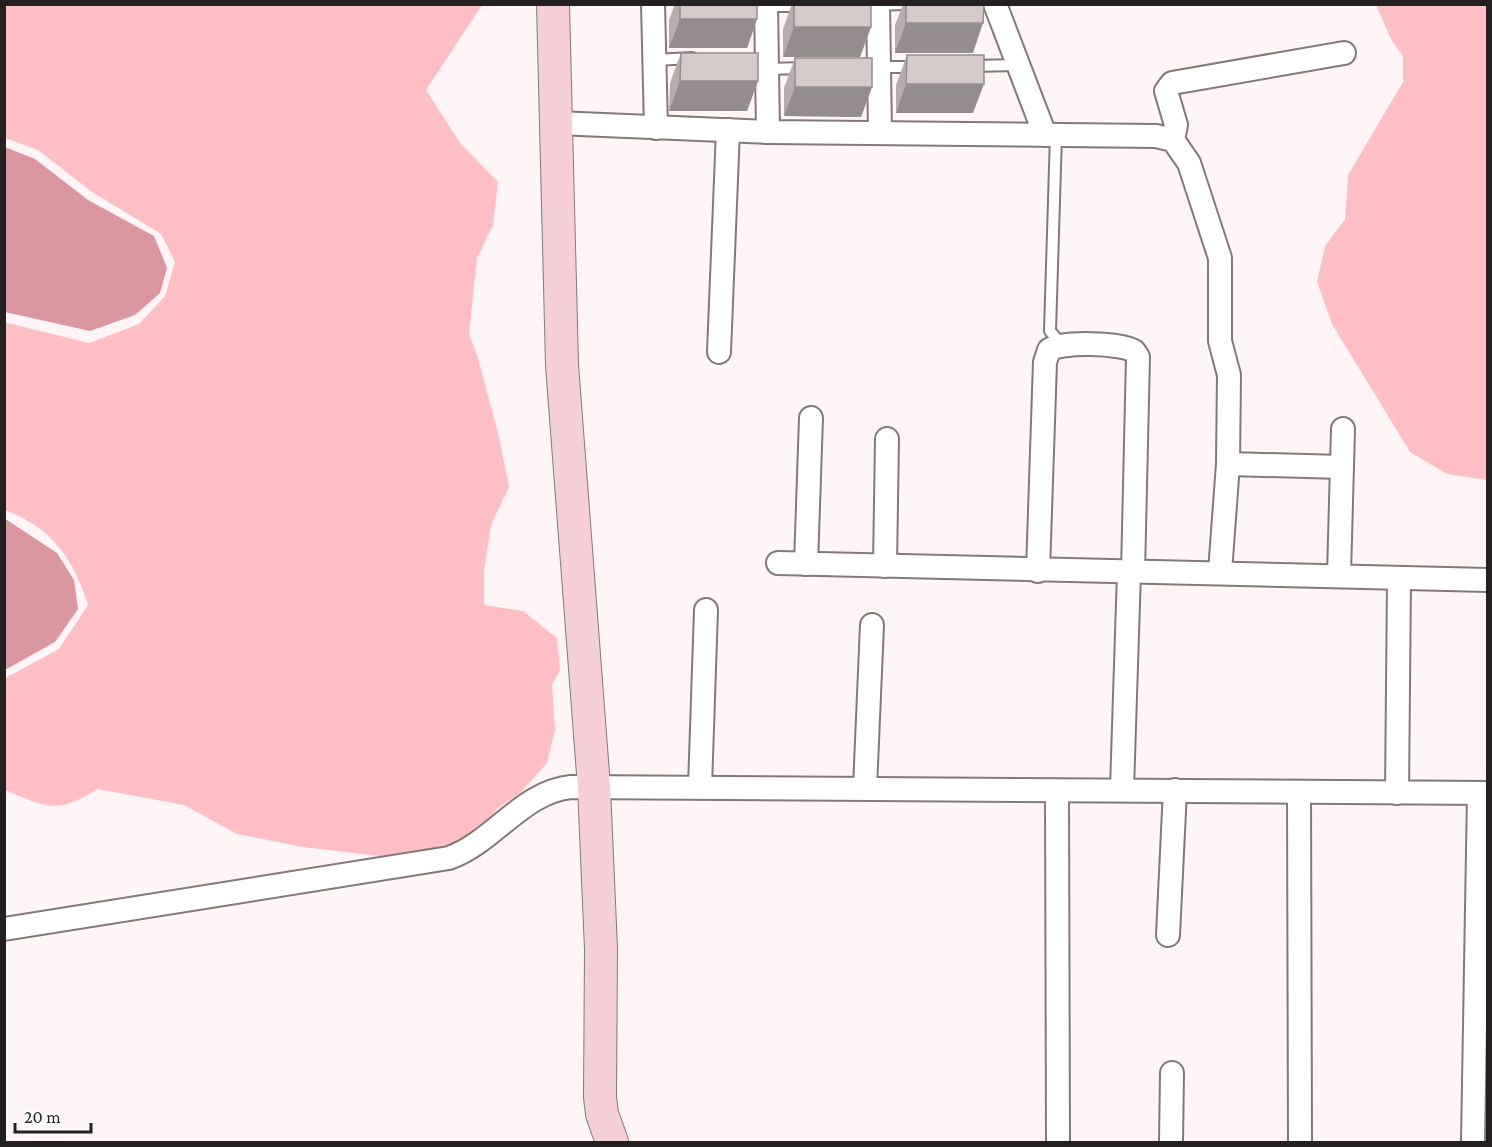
<svg xmlns="http://www.w3.org/2000/svg" width="1492" height="1147" viewBox="0 0 1492 1147" font-family="'Crimson Pro',serif">
<style>
.green{fill:#febec4}
.water{fill:#db979f}
.lines{fill:none;stroke-linecap:round;stroke-linejoin:round}
.lane-casing{stroke:#837979;stroke-width:14}
.street-casing{stroke:#837979;stroke-width:26}
.secondary-casing{stroke:#837979;stroke-width:34}
.lane{stroke:#fff;stroke-width:10}
.street{stroke:#fff;stroke-width:22}
.secondary{stroke:#f4d0d6;stroke-width:32}
.wall{fill:#b7adae}
.shaded-wall{fill:#958d8d}
.building{fill:#d5c9ca;stroke:#958d8d;stroke-width:1.5}
</style>
<rect width="100%" height="100%" fill="#fff5f6"/>
<g class="green">
<path d="M 5,5 L 482,5 L 426,90 L 460,143 L 498,182 L 493,225 L 477,258 L 469,334 L 478,358 L 499,437 L 509,487 L 491,525 L 484,571 L 484,605 L 523,611 L 557,638 L 560,670 L 552,685 L 555,730 L 547,763 L 519,794 L 499,807 L 480,829 L 443,850 L 387,857 L 303,847 L 237,834 L 184,805 L 97,789 C 58,815 45,807 5,790 L 5,678 L 59,649 L 88,605 C 73,558 52,528 5,510 L 4,322 L 89,343 L 139,324 L 165,296 L 175,262 L 161,234 L 92,192 L 38,150 L 5,138 Z"/>
<path d="M 1376,5 L 1487,5 L 1487,480 L 1447,474 L 1410,452 L 1332,324 L 1317,282 L 1325,246 L 1345,219 L 1348,175 L 1403,82 L 1403,57 L 1391,39 Z"/>
</g>
<g class="water">
<path d="M 5,147 L 35,159 L 88,200 L 154,236 L 167,268 L 160,293 L 135,315 L 90,331 L 5,312 Z"/>
<path d="M 4,518 L 57,553 L 74,580 L 78,609 L 55,642 L 5,670 Z"/>
</g>
<g class="lines">
<g class="lane-casing">
<g id="lane">
<path d="M 876,5 L 903,4"/>
<path d="M 766,6 L 804,6"/>
<path d="M 654,60 L 692,58"/>
<path d="M 971,66 L 1018,65"/>
<path d="M 878,67 L 916,67"/>
<path d="M 767,69 L 805,68"/>
<path d="M 1056,135 L 1050,331 L 1062,345"/>
</g>
</g>
<g class="street-casing">
<g id="street">
<path d="M 653,4 L 656,128"/>
<path d="M 766,4 L 768,132"/>
<path d="M 878,4 L 880,133"/>
<path d="M 995,4 L 1045,135"/>
<path d="M 556,123 L 768,132 L 1156,136 L 1173,140 L 1189,163 L 1220,258 L 1220,341 L 1229,375 L 1228,464 L 1220,572"/>
<path d="M 1173,140 L 1176,125 L 1166,91 L 1172,83 L 1344,53"/>
<path d="M 719,352 L 728,130"/>
<path d="M 1228,464 L 1342,467"/>
<path d="M 778,563 L 1488,580"/>
<path d="M 806,564 L 811,418"/>
<path d="M 885,566 L 887,439"/>
<path d="M 1038,571 L 1045,362 L 1049,350 C 1061,341 1121,343 1134,351 L 1138,357 L 1133,572"/>
<path d="M 1339,575 L 1343,429"/>
<path d="M 700,787 L 706,610"/>
<path d="M 865,788 L 872,625"/>
<path d="M 1122,789 L 1129,572"/>
<path d="M 1057,792 L 1058,1142"/>
<path d="M 1299,793 L 1300,1142"/>
<path d="M 1397,793 L 1399,578"/>
<path d="M 4,929 L 449,858 C 494,842 522,792 571,787 L 1488,793"/>
<path d="M 1168,935 L 1175,790"/>
<path d="M 1171,1142 L 1172,1073"/>
<path d="M 1473,1142 L 1479,793"/>
</g>
</g>
<g class="secondary-casing">
<path id="secondary" d="M 553,4 L 562,365 L 594,787 L 601,949 L 600,1097 L 602,1114 L 612,1142"/>
</g>
<use href="#lane" class="lane"/>
<use href="#street" class="street"/>
<use href="#secondary" class="secondary"/>
</g>
<g class="wall">
<path d="M 675,4 L 757,4 L 757,19 L 747,48 L 669,48 L 669,20 Z"/>
<path d="M 792,4 L 871,4 L 871,27 L 860,57 L 783,57 L 783,29 Z"/>
<path d="M 903,4 L 984,4 L 973,53 L 895,53 L 895,25 Z"/>
<path d="M 681,53 L 758,81 L 747,111 L 669,111 L 670,83 Z"/>
<path d="M 907,55 L 973,113 L 896,113 L 896,85 Z"/>
<path d="M 795,58 L 872,87 L 861,117 L 784,116 L 784,88 Z"/>
</g>
<g class="shaded-wall">
<path d="M 680,19 L 757,19 L 747,48 L 669,48 Z"/>
<path d="M 906,23 L 983,23 L 973,53 L 895,53 Z"/>
<path d="M 794,27 L 871,27 L 860,57 L 783,57 Z"/>
<path d="M 680,81 L 758,81 L 747,111 L 669,111 Z"/>
<path d="M 906,84 L 984,84 L 973,113 L 896,113 Z"/>
<path d="M 795,87 L 872,87 L 861,117 L 784,116 Z"/>
</g>
<g class="building">
<rect x="680" y="4" width="77" height="15"/>
<rect x="794" y="4" width="77" height="23"/>
<path d="M 906,4 L 984,4 L 983,23 L 906,23 Z"/>
<path d="M 681,53 L 758,53 L 758,81 L 680,81 Z"/>
<path d="M 907,55 L 984,55 L 984,84 L 906,84 Z"/>
<rect x="795" y="58" width="77" height="29"/>
</g>
<rect width="1492" height="1147" fill="none" stroke="#241f20" stroke-width="12"/>
<path d="M15 1123v9h76v-9" fill="none" stroke="#241f20" stroke-width="3"/>
<text x="24" y="1123" font-size="18" fill="#241f20" stroke="#ffffff" stroke-width="4.5" paint-order="stroke">20 m</text>
</svg>
